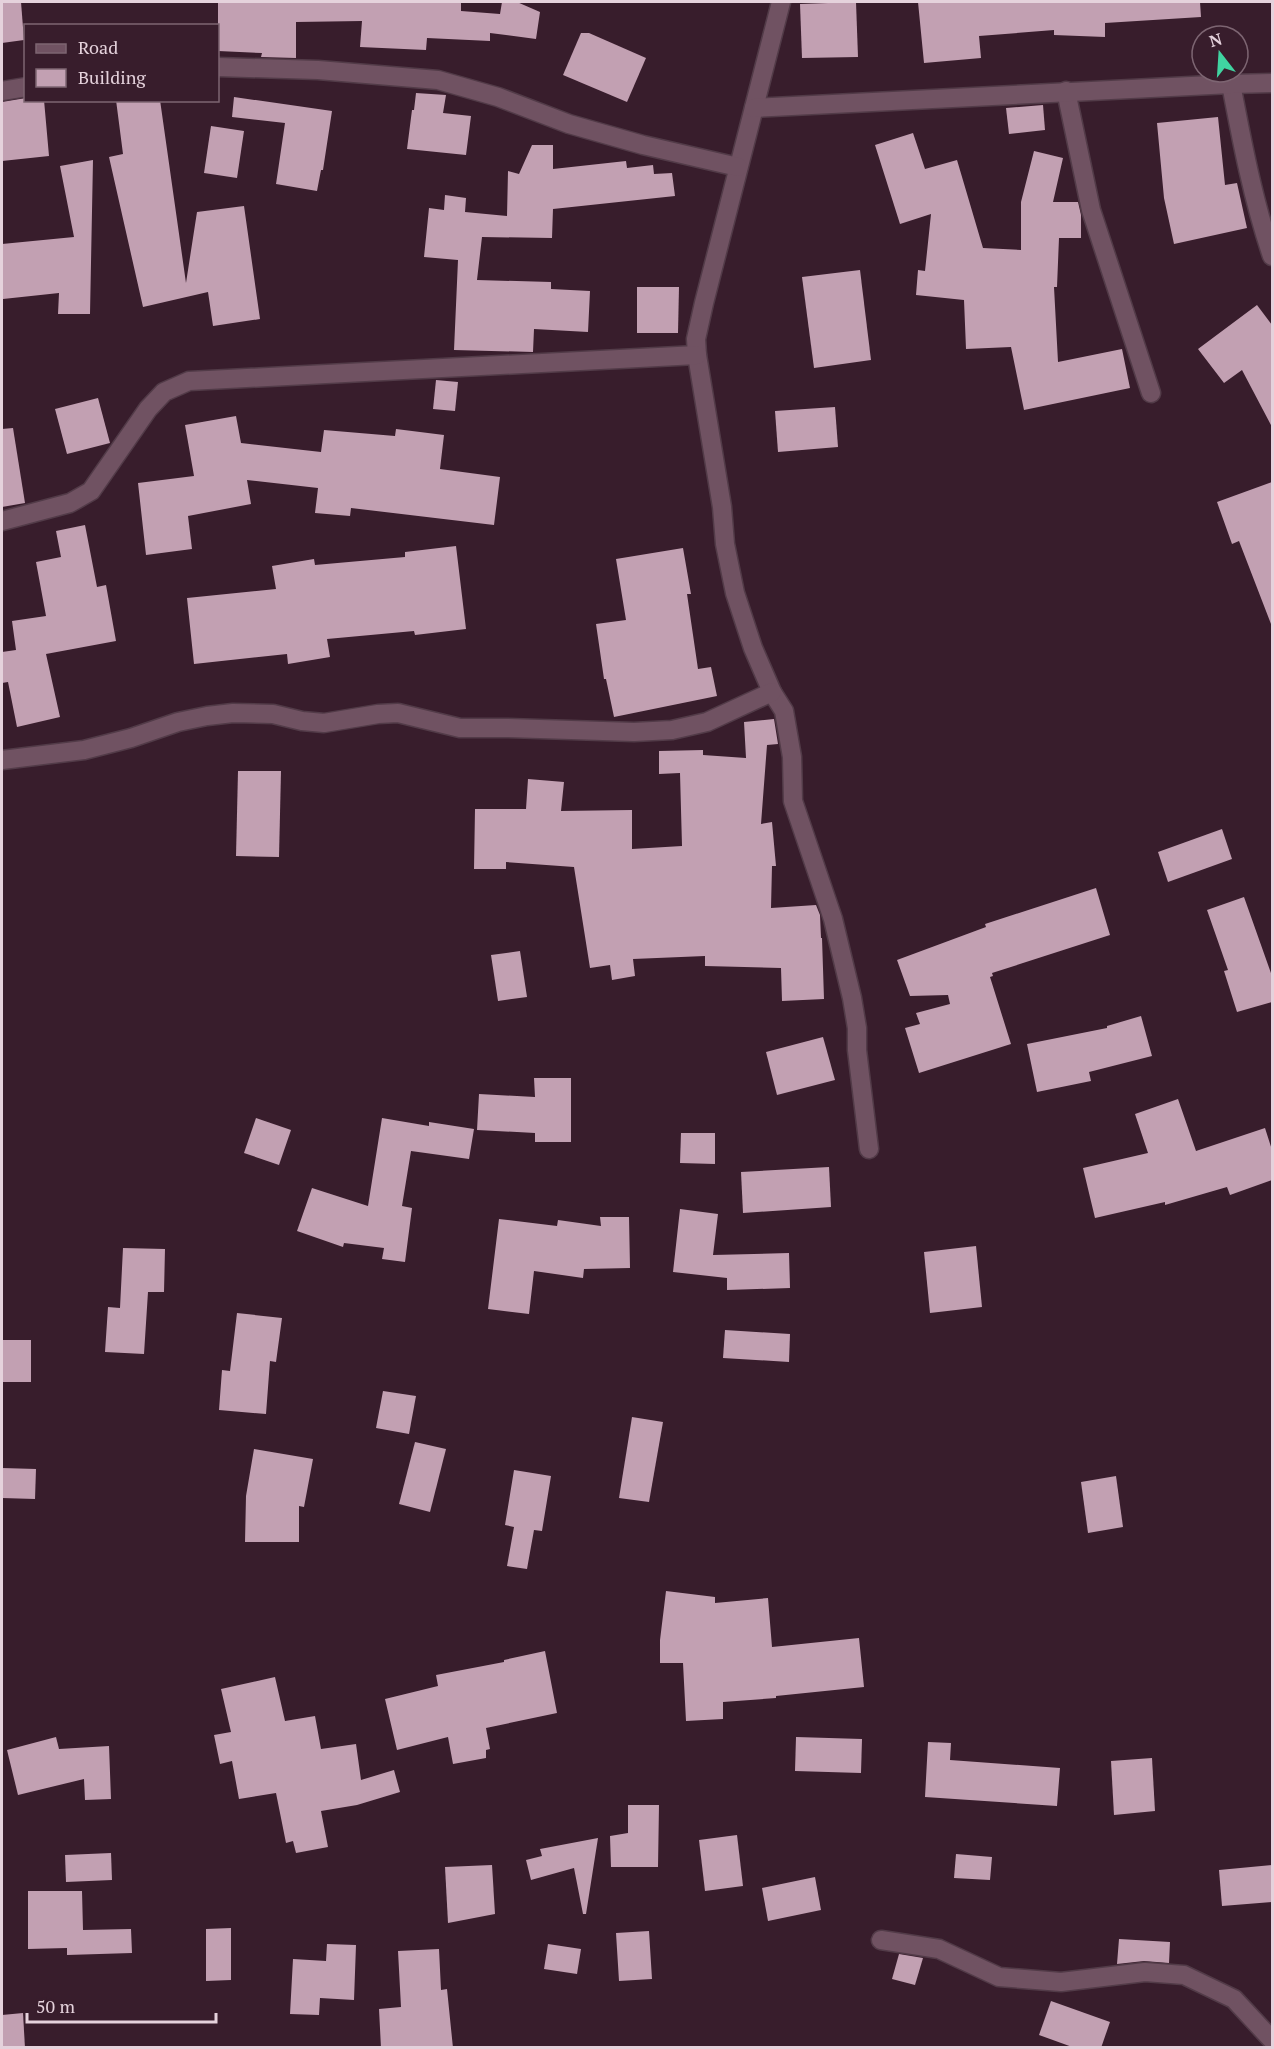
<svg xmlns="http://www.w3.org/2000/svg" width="1274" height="2049" viewBox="0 0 1274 2049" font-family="'PT Serif',serif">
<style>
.building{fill:#c2a0b2}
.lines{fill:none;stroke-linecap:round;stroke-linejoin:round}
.minor-casing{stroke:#523b48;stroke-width:21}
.minor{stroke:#705262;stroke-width:18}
</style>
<rect width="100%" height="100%" fill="#381d2c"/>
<g class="building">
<path d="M 2,2 L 21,2 L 24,40 L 2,43 Z"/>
<path d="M 218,2 L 461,2 L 461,11 L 500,14 L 502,2 L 517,2 L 540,12 L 536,39 L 490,33 L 490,41 L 427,38 L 426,50 L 360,47 L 362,21 L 296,22 L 296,58 L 261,57 L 262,53 L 218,51 Z"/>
<path d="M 856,2 L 858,57 L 802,58 L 800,4 Z"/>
<path d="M 918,2 L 1200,2 L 1201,17 L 1105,23 L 1105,37 L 1054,35 L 1054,30 L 979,36 L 981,58 L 924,63 Z"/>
<path d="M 581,33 L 589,33 L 646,58 L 627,102 L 563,75 Z"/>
<path d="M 416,93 L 446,95 L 443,113 L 471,116 L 466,155 L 407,149 L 412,110 L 414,110 Z"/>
<path d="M 234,97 L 332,111 L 323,170 L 321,170 L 317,191 L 276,184 L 285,123 L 232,117 Z"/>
<path d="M 26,98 L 26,100 L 44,100 L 49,156 L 2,161 L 2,102 Z"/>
<path d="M 116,100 L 160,100 L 186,283 L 197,212 L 244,206 L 260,319 L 213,326 L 208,292 L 143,307 L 109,157 L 123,154 Z"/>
<path d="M 1043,105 L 1045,130 L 1009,134 L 1006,108 Z"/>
<path d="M 1218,117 L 1225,185 L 1237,183 L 1247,228 L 1174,244 L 1164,198 L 1157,123 Z"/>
<path d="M 211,126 L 244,131 L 237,178 L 204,173 Z"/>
<path d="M 913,133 L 925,169 L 957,160 L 983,248 L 1021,250 L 1021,202 L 1034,151 L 1063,158 L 1053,202 L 1078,202 L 1081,215 L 1081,238 L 1059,238 L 1057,287 L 1054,287 L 1058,362 L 1122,349 L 1130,388 L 1024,410 L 1011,347 L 966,349 L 964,300 L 916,295 L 918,270 L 925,271 L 931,214 L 900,224 L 875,145 Z"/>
<path d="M 532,145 L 553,145 L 553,169 L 626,161 L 627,168 L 653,165 L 654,174 L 672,173 L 675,196 L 553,209 L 552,238 L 482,237 L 477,280 L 551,282 L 551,289 L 590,291 L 588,332 L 534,329 L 533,352 L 454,350 L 458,260 L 424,257 L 429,208 L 444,210 L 445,195 L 466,198 L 465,212 L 507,216 L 508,171 L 519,174 Z"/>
<path d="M 93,160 L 90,314 L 58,314 L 59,293 L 3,299 L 2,244 L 74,237 L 60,166 Z"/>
<path d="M 860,270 L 871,360 L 814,368 L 802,277 Z"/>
<path d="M 637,287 L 679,287 L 678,333 L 637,333 Z"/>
<path d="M 1257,305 L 1272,325 L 1272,427 L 1242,370 L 1224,383 L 1198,349 Z"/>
<path d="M 436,380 L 458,382 L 455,411 L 433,409 Z"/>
<path d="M 98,398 L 110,443 L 67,454 L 55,409 Z"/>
<path d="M 835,407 L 838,447 L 778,452 L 775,411 Z"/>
<path d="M 236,416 L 241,443 L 321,452 L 324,430 L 395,436 L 396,429 L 444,435 L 440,469 L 500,477 L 494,525 L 351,508 L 350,516 L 315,513 L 318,488 L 247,480 L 251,504 L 188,516 L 192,549 L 146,555 L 138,483 L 194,476 L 185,425 Z"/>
<path d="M 13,428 L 25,503 L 2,507 L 2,429 Z"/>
<path d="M 1272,482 L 1272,624 L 1271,624 L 1239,541 L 1232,544 L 1217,502 Z"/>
<path d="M 85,525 L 97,587 L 106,585 L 116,641 L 46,654 L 60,717 L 17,727 L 8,682 L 2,683 L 2,652 L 16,650 L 12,621 L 46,616 L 36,562 L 61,557 L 56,531 Z"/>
<path d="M 456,546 L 466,629 L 415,635 L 414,631 L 327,639 L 330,657 L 288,664 L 287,654 L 194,664 L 187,598 L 276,589 L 272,566 L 314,559 L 315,565 L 405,557 L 405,552 Z"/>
<path d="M 683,548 L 691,594 L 687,594 L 698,669 L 711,667 L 717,696 L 614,717 L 606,679 L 604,679 L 596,624 L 626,620 L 616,559 Z"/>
<path d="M 774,719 L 778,744 L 767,745 L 761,824 L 772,822 L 776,866 L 772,866 L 771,908 L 816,905 L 820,915 L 821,938 L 822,938 L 824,999 L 782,1001 L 781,968 L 705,966 L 705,956 L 633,959 L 635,976 L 612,980 L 610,965 L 590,968 L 574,867 L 506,862 L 506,869 L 474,869 L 475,809 L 526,809 L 528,779 L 564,782 L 561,811 L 632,810 L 632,849 L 682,846 L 680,773 L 659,774 L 659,751 L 703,750 L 703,755 L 746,758 L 744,722 Z"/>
<path d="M 238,771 L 281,771 L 279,857 L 236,856 Z"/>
<path d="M 1222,829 L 1232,859 L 1168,882 L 1158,852 Z"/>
<path d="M 1096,888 L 1110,935 L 992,973 L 993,976 L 990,977 L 1011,1044 L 919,1073 L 905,1028 L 920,1024 L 916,1013 L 950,1004 L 948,995 L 910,996 L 897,960 L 986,927 L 985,924 Z"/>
<path d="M 1244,897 L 1272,976 L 1272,1002 L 1237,1012 L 1224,971 L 1228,970 L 1207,910 Z"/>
<path d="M 520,951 L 527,997 L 498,1001 L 491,955 Z"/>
<path d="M 1141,1016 L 1152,1056 L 1089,1072 L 1091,1081 L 1037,1092 L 1027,1044 L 1107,1028 L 1107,1026 Z"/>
<path d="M 823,1037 L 835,1080 L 777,1095 L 766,1052 Z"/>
<path d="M 534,1078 L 571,1078 L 571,1142 L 535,1142 L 535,1133 L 477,1130 L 479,1094 L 535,1097 Z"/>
<path d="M 1178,1099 L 1196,1151 L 1265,1128 L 1272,1150 L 1272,1180 L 1230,1195 L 1227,1187 L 1165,1205 L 1165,1202 L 1095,1218 L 1083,1168 L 1148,1153 L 1135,1114 Z"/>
<path d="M 256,1118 L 291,1130 L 279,1165 L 244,1153 Z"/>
<path d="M 382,1118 L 429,1126 L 429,1122 L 474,1129 L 469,1159 L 411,1151 L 402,1206 L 412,1208 L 405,1262 L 382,1259 L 384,1248 L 344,1243 L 343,1247 L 297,1231 L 312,1188 L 368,1206 Z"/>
<path d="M 681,1133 L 715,1133 L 715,1164 L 680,1163 Z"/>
<path d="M 829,1167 L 831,1207 L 743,1213 L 741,1172 Z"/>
<path d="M 680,1209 L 718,1214 L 713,1255 L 789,1253 L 790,1288 L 727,1290 L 727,1278 L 673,1272 Z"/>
<path d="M 600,1217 L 629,1217 L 630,1268 L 584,1269 L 583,1278 L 534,1271 L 529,1314 L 488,1309 L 499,1219 L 557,1226 L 558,1220 L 601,1226 Z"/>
<path d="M 976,1246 L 982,1307 L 930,1313 L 924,1252 Z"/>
<path d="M 123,1248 L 165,1249 L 164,1292 L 148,1292 L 144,1354 L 105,1352 L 108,1307 L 120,1308 Z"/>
<path d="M 237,1313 L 282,1318 L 276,1362 L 270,1361 L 266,1414 L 219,1410 L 222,1370 L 230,1371 Z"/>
<path d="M 725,1330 L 790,1334 L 789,1362 L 723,1358 Z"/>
<rect x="2" y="1340" width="29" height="42"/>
<path d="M 383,1391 L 416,1396 L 409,1434 L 376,1428 Z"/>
<path d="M 632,1417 L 663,1422 L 649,1502 L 619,1498 Z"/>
<path d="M 415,1442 L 446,1449 L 430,1512 L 399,1504 Z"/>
<path d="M 254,1449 L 313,1459 L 304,1507 L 299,1506 L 299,1542 L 245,1542 L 246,1496 Z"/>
<path d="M 2,1468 L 36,1469 L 35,1499 L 2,1498 Z"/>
<path d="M 514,1470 L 551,1476 L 542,1531 L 534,1530 L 527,1569 L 507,1566 L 514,1527 L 505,1525 Z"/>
<path d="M 1116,1476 L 1123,1527 L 1088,1533 L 1081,1482 Z"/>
<path d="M 666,1591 L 715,1597 L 715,1603 L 768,1598 L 772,1647 L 859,1638 L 864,1687 L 776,1696 L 776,1698 L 723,1702 L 723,1719 L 686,1721 L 683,1663 L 660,1663 L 660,1640 Z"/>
<path d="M 545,1651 L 557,1713 L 486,1728 L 490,1749 L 486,1750 L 486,1758 L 453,1764 L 448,1737 L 397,1750 L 385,1699 L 438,1686 L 436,1675 L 504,1662 L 504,1660 Z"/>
<path d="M 275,1677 L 285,1721 L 315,1716 L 321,1749 L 356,1744 L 361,1780 L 394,1770 L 400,1792 L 357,1805 L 321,1811 L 328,1847 L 296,1853 L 293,1841 L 286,1843 L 276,1793 L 239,1799 L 232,1761 L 220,1764 L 214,1735 L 231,1732 L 221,1689 Z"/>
<path d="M 56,1737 L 59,1749 L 109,1746 L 111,1799 L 85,1800 L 84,1779 L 18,1795 L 7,1750 Z"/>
<path d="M 796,1737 L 862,1739 L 861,1773 L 795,1771 Z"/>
<path d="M 928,1742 L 951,1743 L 950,1760 L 1060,1768 L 1057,1806 L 925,1797 Z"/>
<path d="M 1152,1758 L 1155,1811 L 1114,1815 L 1111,1761 Z"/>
<path d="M 628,1805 L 659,1805 L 658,1867 L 611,1867 L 610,1836 L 628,1833 Z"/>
<path d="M 737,1835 L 743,1886 L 705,1891 L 699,1840 Z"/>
<path d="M 598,1838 L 586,1914 L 583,1914 L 574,1868 L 531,1880 L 526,1860 L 542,1856 L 540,1849 Z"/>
<path d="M 111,1853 L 112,1880 L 66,1882 L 65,1855 Z"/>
<path d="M 956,1854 L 992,1857 L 990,1880 L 954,1878 Z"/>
<path d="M 492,1865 L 495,1914 L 448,1923 L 445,1867 Z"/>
<path d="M 1272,1865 L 1272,1902 L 1222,1906 L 1219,1870 Z"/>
<path d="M 815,1877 L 821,1910 L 768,1921 L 762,1888 Z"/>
<path d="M 28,1891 L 82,1891 L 83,1930 L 131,1929 L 132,1953 L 67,1955 L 67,1948 L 28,1949 Z"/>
<path d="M 231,1928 L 231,1980 L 206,1981 L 206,1929 Z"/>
<path d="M 649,1931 L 652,1979 L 619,1981 L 616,1933 Z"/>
<path d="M 1119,1939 L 1170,1942 L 1169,1963 L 1144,1961 L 1117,1964 Z"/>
<path d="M 327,1944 L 356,1945 L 354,2000 L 320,1998 L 319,2015 L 290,2014 L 293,1959 L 326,1961 Z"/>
<path d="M 548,1944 L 581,1949 L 577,1974 L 544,1969 Z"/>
<path d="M 439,1949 L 441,1990 L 447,1989 L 453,2048 L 381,2048 L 379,2009 L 401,2007 L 398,1951 Z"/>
<path d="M 899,1954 L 923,1958 L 915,1985 L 892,1979 Z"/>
<path d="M 1051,2001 L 1110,2022 L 1101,2048 L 1075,2048 L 1039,2035 Z"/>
<path d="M 23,2013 L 25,2048 L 2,2048 L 2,2015 Z"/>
</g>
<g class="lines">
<g class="minor-casing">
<g id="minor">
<path d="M 781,2 L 704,303 L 696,339 L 697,355 L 722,507 L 725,544 L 735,593 L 753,648 L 772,692 L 784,711 L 792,757 L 793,801 L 833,919 L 852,998 L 857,1028 L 857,1050 L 869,1149"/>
<path d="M 218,67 L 318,70 L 438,80 L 498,97 L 569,124 L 643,145 L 738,167"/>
<path d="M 1231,84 C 1242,142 1253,200 1272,256"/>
<path d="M 2,91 L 26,87"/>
<path d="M 1066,91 L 1091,210 L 1151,393"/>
<path d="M 754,108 L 1231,84 L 1272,83"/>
<path d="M 2,521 L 70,503 L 91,491 L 148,409 L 164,392 L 189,381 L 697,355"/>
<path d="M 2,760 L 84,750 L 131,738 L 178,722 L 207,716 L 233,713 L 273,714 L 302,721 L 324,723 L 378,714 L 398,713 L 460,728 L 508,728 L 634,732 L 672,730 L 707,722 L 772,692"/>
<path d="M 881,1940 L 939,1949 L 999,1977 L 1061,1982 L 1145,1972 L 1184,1975 L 1234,1999 L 1272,2040"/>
</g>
</g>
<use href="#minor" class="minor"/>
</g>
<rect width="1274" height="2049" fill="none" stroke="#e5d2dc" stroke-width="6"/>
<rect x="24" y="24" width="195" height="78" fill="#381d2c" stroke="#7d6572" stroke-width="1.5"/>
<rect x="36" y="44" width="30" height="9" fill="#705262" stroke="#7d6572" stroke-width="1.5"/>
<text x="78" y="54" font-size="18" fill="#e5d2dc">Road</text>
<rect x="36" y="69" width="30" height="18" fill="#c2a0b2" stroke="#7d6572" stroke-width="1.5"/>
<text x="78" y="84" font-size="18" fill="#e5d2dc">Building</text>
<g transform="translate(1220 54) rotate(343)"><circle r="28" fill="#381d2c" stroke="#7d6572" stroke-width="1.5"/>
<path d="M0-4.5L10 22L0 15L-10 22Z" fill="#40d4a1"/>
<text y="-9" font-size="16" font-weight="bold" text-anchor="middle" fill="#e5d2dc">N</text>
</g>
<path d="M27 2013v9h189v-9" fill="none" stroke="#e5d2dc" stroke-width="3"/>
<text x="36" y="2013" font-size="18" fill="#e5d2dc" stroke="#381d2c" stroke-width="4.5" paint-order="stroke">50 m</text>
</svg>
